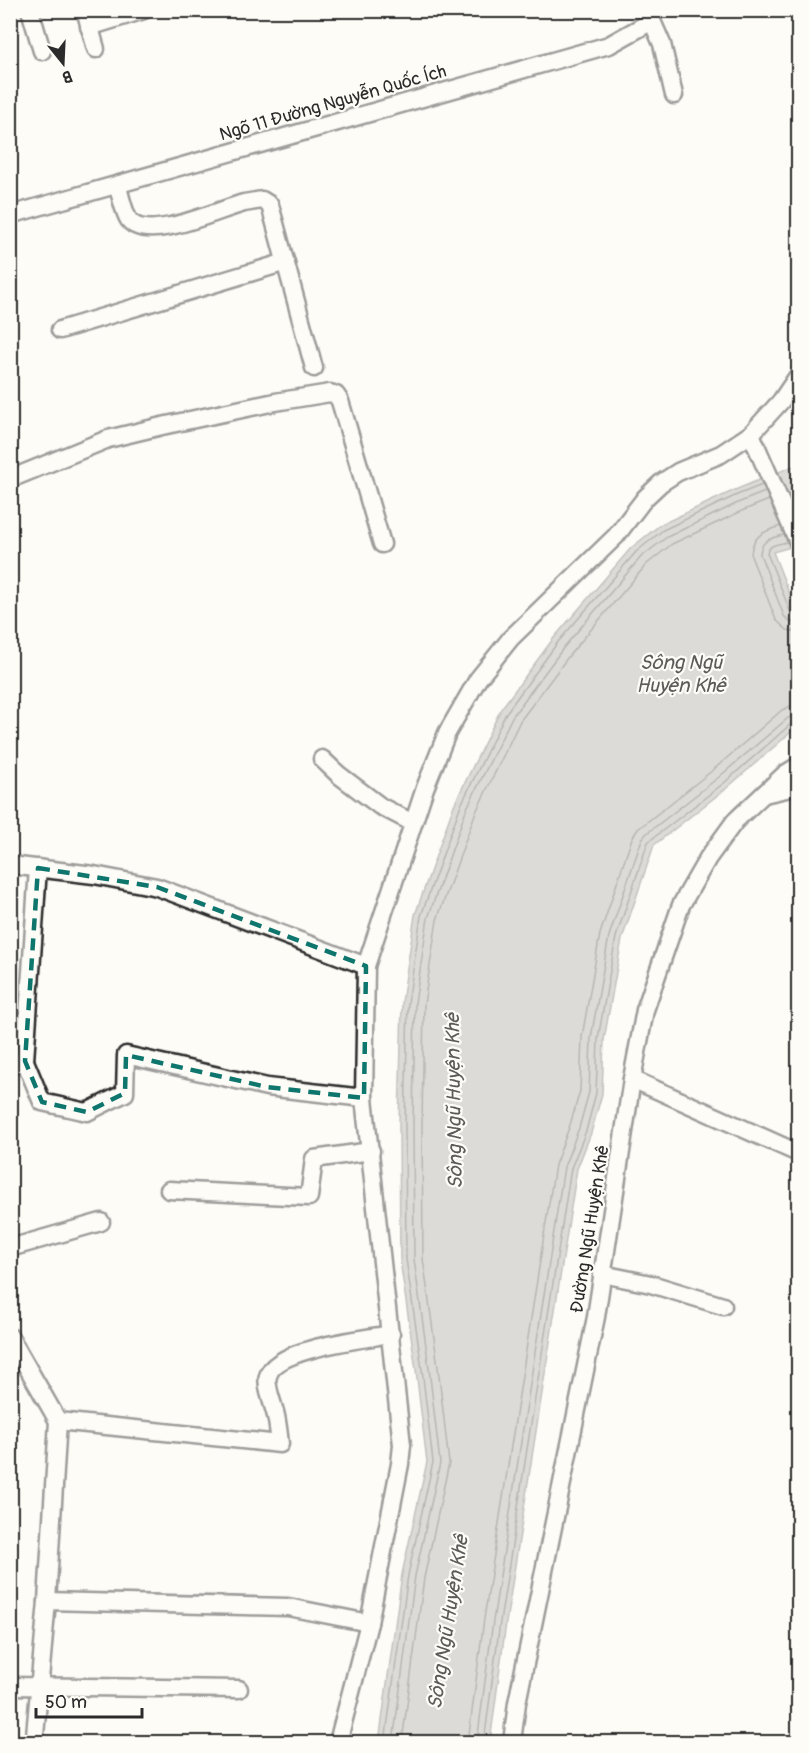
<svg xmlns="http://www.w3.org/2000/svg" width="809" height="1753" viewBox="0 0 809 1753" font-family="Pangolin,sans-serif">
<style>
.water{fill:#b5b4b1;stroke:#7e7d7b;stroke-width:1.5}
.lines{fill:none;stroke-linecap:round;stroke-linejoin:round}
.shore{stroke:#626261;stroke-width:1.5}
.minor-casing{stroke:#2b2b2b;stroke-width:21}
.minor{stroke:#fdfcf7;stroke-width:16}
.marked{fill:none;stroke:#0f766e;stroke-width:4.5;stroke-dasharray:12 8;stroke-linejoin:round}
.labels{text-anchor:middle;dominant-baseline:central;stroke-width:4.5;stroke-linejoin:round;paint-order:stroke}
.street-label{font-size:18px;fill:#2b2b2b;stroke:#fdfcf7}
.water-label{font-size:20px;font-style:italic;fill:#5b5b5a;stroke:#fdfcf7}
</style>
<rect width="100%" height="100%" fill="#fdfcf7"/>
<filter id="ink" filterUnits="userSpaceOnUse"><feTurbulence type="fractalNoise" baseFrequency=".0167" numOctaves="2"/><feDisplacementMap in="SourceGraphic" scale="12" xChannelSelector="R" yChannelSelector="G"/><feConvolveMatrix kernelMatrix="1 2 1 2 8 2 1 2 1" color-interpolation-filters="sRGB"/></filter>
<g filter="url(#ink)">
<path class="water" d="M 798,464 L 798,545 L 773,552 L 798,616 L 798,726 L 728,787 L 654,845 L 622,939 L 604,1040 L 602,1094 L 591,1133 L 577,1169 L 506,1623 L 490,1742 L 379,1742 L 402,1574 L 427,1462 L 416,1370 L 400,1260 L 399,1124 L 402,1002 L 415,915 L 454,805 L 501,709 L 553,639 L 631,548 L 660,525 L 735,490 Z"/>
<g class="lines">
<g class="shore">
<path d="M 781,526 C 764,531 751,536 751,556 L 776,620 L 787,630 L 798,632"/>
<path d="M 784,535 C 772,538 761,539 760,554 L 784,616 L 790,622 L 798,623"/>
<path d="M 787,542 C 779,544 769,544 767,553 L 790,611 L 794,615 L 798,615"/>
<path d="M 385,1742 L 408,1575 L 433,1462 L 422,1369 L 406,1259 L 405,1124 L 408,1003 L 421,916 L 460,807 L 506,713 L 558,642 L 636,552 L 663,530 L 737,495 L 762,485"/>
<path d="M 393,1742 L 415,1576 L 440,1463 L 429,1368 L 414,1259 L 413,1124 L 415,1003 L 428,918 L 466,810 L 512,717 L 564,647 L 641,557 L 667,537 L 740,502 L 765,492"/>
<path d="M 402,1742 L 424,1578 L 449,1463 L 438,1367 L 423,1258 L 422,1124 L 424,1004 L 437,920 L 475,814 L 520,721 L 571,653 L 647,564 L 672,544 L 744,510 L 769,500"/>
<path d="M 468,1742 L 484,1619 L 555,1165 L 570,1125 L 580,1091 L 582,1037 L 600,934 L 632,838 L 638,829 L 713,770 L 782,710 L 791,706 L 798,705"/>
<path d="M 477,1742 L 493,1621 L 564,1167 L 579,1128 L 589,1092 L 591,1038 L 609,936 L 642,839 L 646,834 L 719,777 L 788,718 L 798,714"/>
<path d="M 484,1742 L 500,1622 L 571,1168 L 586,1131 L 596,1093 L 598,1039 L 616,937 L 648,842 L 724,783 L 792,723 L 798,722"/>
</g>
<g class="minor-casing">
<g id="minor">
<path d="M 30,10 L 42,51"/>
<path d="M 85,10 L 96,49"/>
<path d="M 652,21 L 662,44 L 674,95"/>
<path d="M 89,27 L 144,10"/>
<path d="M 117,185 C 121,195 123,211 129,220 C 147,244 220,209 244,203 C 250,202 256,201 262,200 L 270,205 L 314,368"/>
<path d="M 10,215 L 609,45 L 652,21 L 649,10"/>
<path d="M 60,330 L 286,262"/>
<path d="M 751,434 L 798,542"/>
<path d="M 10,479 L 108,439 L 162,426 L 275,402 L 330,393 L 336,395 L 340,401 L 382,544"/>
<path d="M 322,759 L 339,775 L 380,806 L 413,823"/>
<path d="M 764,794 L 786,789 L 798,783"/>
<path d="M 10,865 L 94,875 L 157,887 L 366,966"/>
<path d="M 25,1061 L 38,868"/>
<path d="M 10,1065 L 25,1061 L 42,1102 L 87,1112 L 125,1093 L 126,1055 L 267,1087 L 364,1098"/>
<path d="M 632,1079 L 798,1153"/>
<path d="M 169,1190 L 309,1197 L 314,1159 L 371,1151"/>
<path d="M 10,1248 L 101,1222"/>
<path d="M 602,1274 L 651,1284 L 723,1306"/>
<path d="M 10,1337 L 58,1421 L 47,1601 L 35,1735 L 36,1742"/>
<path d="M 58,1421 L 280,1444 C 279,1435 278,1425 276,1416 C 274,1406 265,1386 268,1376 C 275,1348 365,1339 391,1334"/>
<path d="M 47,1601 L 288,1607 L 369,1623"/>
<path d="M 10,1686 L 239,1689"/>
<path d="M 338,1742 L 369,1623 L 400,1464 L 402,1445 L 364,1098 L 366,966 L 425,788 L 447,733 L 478,679 L 511,638 L 616,536 L 645,498 L 661,483 L 678,472 L 721,454 L 751,434 L 781,401 L 798,376"/>
<path d="M 512,1742 L 517,1703 L 596,1317 L 632,1079 L 645,1010 L 681,905 L 708,858 L 735,821 L 785,774 L 798,766"/>
</g>
</g>
<use href="#minor" class="minor"/>
</g>
</g>
<path d="M0 0H809V1753H0ZM 38,868 L 157,887 L 366,966 L 364,1098 L 267,1087 L 126,1055 L 125,1093 L 87,1112 L 42,1102 L 25,1061 Z" fill="#fdfcf7" fill-opacity=".55" fill-rule="evenodd"/>
<path class="marked" d="M 38,868 L 157,887 L 366,966 L 364,1098 L 267,1087 L 126,1055 L 125,1093 L 87,1112 L 42,1102 L 25,1061 Z"/>
<g class="labels">
<g class="street-label">
<text transform="translate(333 103) rotate(-16)">Ngõ 11 Đường Nguyễn Quốc Ích</text>
<text transform="translate(590 1229) rotate(-81)">Đường Ngũ Huyện Khê</text>
</g>
<g class="water-label">
<text x="681" y="662">Sông Ngũ<tspan x="681" dy="23">Huyện Khê</tspan></text>
<text transform="translate(454 1101) rotate(-91)">Sông Ngũ Huyện Khê</text>
<text transform="translate(448 1622) rotate(-81)">Sông Ngũ Huyện Khê</text>
</g>
</g>
<rect width="809" height="1753" fill="none" stroke="#fdfcf7" stroke-width="36"/>
<rect x="18" y="18" width="773" height="1717" fill="none" stroke="#2b2b2b" stroke-width="2" filter="url(#ink)"/>
<g transform="translate(63 63) rotate(162)" stroke="#fdfcf7" stroke-width="4.5" paint-order="stroke">
<path d="M0-4.5L10 22L0 15L-10 22Z" fill="#2b2b2b"/>
<text y="-9" font-size="16" font-weight="bold" text-anchor="middle" fill="#2b2b2b">B</text>
</g>
<path d="M36 1708v9h106v-9" fill="none" stroke="#2b2b2b" stroke-width="3"/>
<text x="45" y="1708" font-size="18" fill="#2b2b2b" stroke="#fdfcf7" stroke-width="4.5" paint-order="stroke">50 m</text>
</svg>
